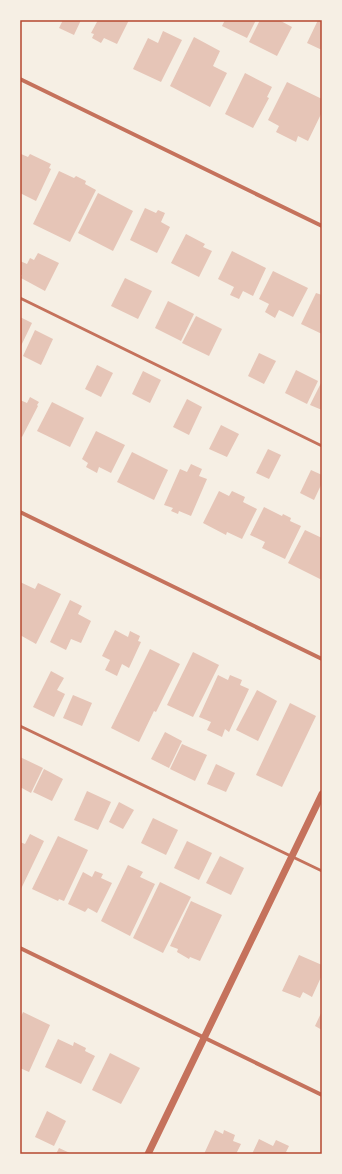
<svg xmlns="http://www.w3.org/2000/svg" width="342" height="1174" viewBox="0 0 342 1174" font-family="Overpass,sans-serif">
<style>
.building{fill:#e6c5b7}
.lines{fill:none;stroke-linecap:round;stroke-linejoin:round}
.service{stroke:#c5725c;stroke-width:3}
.minor{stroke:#c5725c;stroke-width:4}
.tertiary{stroke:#c5725c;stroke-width:7}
.neatline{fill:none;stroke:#b5482f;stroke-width:1.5}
</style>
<rect width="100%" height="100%" fill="#f6efe4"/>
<g class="building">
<path d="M 63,20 L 81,20 L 74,35 L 59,28 Z"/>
<path d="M 98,20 L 129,20 L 117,44 L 104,38 L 101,43 L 92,38 L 94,34 L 91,33 Z"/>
<path d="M 225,20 L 256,20 L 247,38 L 222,26 Z"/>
<path d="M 260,20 L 279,20 L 292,27 L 277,56 L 249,42 Z"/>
<path d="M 318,20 L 322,20 L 322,50 L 307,43 Z"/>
<path d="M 163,31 L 182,40 L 161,82 L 133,69 L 148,38 L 158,43 Z"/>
<path d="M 194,37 L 220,51 L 213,66 L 227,73 L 210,107 L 170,86 Z"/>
<path d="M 245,73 L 272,87 L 267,97 L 269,98 L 253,128 L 225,114 Z"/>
<path d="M 287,82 L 322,99 L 322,112 L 308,141 L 298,136 L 296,142 L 276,132 L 279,126 L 268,120 Z"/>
<path d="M 21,154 L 28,157 L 30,154 L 51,164 L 49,168 L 51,169 L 36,201 L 20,193 L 20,156 Z"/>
<path d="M 59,171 L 74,178 L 76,176 L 86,181 L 85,184 L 96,190 L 70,242 L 33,224 Z"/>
<path d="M 98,193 L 133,211 L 113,251 L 78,233 Z"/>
<path d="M 145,208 L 156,213 L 158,210 L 165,213 L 161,222 L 170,227 L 157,253 L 130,240 Z"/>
<path d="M 186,234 L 205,244 L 203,247 L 212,251 L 199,277 L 171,263 Z"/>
<path d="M 232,251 L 266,268 L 253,296 L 243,291 L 239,299 L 230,295 L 234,287 L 218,279 Z"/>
<path d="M 38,253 L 59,263 L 45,291 L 21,278 L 22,275 L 20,275 L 20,261 L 27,264 L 30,258 L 34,260 Z"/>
<path d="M 273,271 L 308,288 L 293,317 L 279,310 L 275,318 L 265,312 L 269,304 L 259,299 Z"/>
<path d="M 125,278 L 152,291 L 138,319 L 111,306 Z"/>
<path d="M 316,293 L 322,295 L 322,334 L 301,324 Z"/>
<path d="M 168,301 L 194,314 L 181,341 L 155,328 Z"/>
<path d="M 196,316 L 222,329 L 209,356 L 182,343 Z"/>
<path d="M 20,317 L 32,323 L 20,348 Z"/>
<path d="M 35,330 L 53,339 L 41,365 L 23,356 Z"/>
<path d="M 259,353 L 276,361 L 264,384 L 248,376 Z"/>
<path d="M 97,365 L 113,373 L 101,397 L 85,389 Z"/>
<path d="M 296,370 L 318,381 L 307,404 L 285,393 Z"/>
<path d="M 143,371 L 161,380 L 150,403 L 132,394 Z"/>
<path d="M 321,383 L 322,383 L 322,410 L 310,405 Z"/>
<path d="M 30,397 L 39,402 L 37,405 L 38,406 L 22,437 L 20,436 L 20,400 L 27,403 Z"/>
<path d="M 187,399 L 202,407 L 189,435 L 173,427 Z"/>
<path d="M 52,402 L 84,418 L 70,447 L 37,431 Z"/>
<path d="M 221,425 L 239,434 L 227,457 L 209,449 Z"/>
<path d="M 96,431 L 125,445 L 111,473 L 99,467 L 97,473 L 86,467 L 88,463 L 82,459 Z"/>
<path d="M 268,449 L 281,455 L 269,479 L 256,473 Z"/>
<path d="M 132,452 L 168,470 L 154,500 L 117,482 Z"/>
<path d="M 191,464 L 202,469 L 199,476 L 207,479 L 191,516 L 179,511 L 178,514 L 171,511 L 173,508 L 164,505 L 180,469 L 187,472 Z"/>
<path d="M 311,470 L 322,475 L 322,483 L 314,500 L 300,493 Z"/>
<path d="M 219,491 L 229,496 L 232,491 L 245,497 L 243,502 L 257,509 L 242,539 L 227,532 L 226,535 L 203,523 Z"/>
<path d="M 264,507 L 282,516 L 283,514 L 291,518 L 290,521 L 301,526 L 285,559 L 262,548 L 265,542 L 250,535 Z"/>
<path d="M 305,530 L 322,538 L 322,580 L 288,563 Z"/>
<path d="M 20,582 L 35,589 L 38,583 L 61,594 L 36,644 L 20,635 Z"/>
<path d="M 70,600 L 82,606 L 78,614 L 91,621 L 81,643 L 71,639 L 66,650 L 50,642 Z"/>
<path d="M 115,630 L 128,637 L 130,631 L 140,636 L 138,641 L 141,642 L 129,668 L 122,664 L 117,676 L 105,670 L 110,660 L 102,656 Z"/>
<path d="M 150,649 L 180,664 L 156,712 L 154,711 L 139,742 L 111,728 Z"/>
<path d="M 193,652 L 219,665 L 193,717 L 167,705 Z"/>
<path d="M 51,671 L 64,678 L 57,690 L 65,694 L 54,717 L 33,707 Z"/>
<path d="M 218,675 L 228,680 L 230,675 L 242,680 L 240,685 L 249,689 L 229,732 L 225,729 L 222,737 L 207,730 L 211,722 L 199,717 Z"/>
<path d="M 257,690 L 277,701 L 258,741 L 236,730 Z"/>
<path d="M 73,695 L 92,703 L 82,726 L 63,718 Z"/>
<path d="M 290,703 L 316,716 L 282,787 L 256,775 Z"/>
<path d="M 165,732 L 182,741 L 169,768 L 151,759 Z"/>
<path d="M 182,744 L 207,755 L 195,781 L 170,769 Z"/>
<path d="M 20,757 L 43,768 L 31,793 L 20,787 Z"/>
<path d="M 216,764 L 235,773 L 226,792 L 207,784 Z"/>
<path d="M 44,769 L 63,779 L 52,801 L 33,792 Z"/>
<path d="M 87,791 L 111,802 L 98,830 L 74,820 Z"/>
<path d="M 119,802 L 134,810 L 123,829 L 109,822 Z"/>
<path d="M 153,818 L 178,830 L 166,855 L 141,843 Z"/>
<path d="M 30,834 L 44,841 L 20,891 L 20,842 L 25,844 Z"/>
<path d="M 58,836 L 88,850 L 64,901 L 59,899 L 58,901 L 32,889 Z"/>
<path d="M 187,841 L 212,853 L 199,880 L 174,868 Z"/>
<path d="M 220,856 L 244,868 L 231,895 L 206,883 Z"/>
<path d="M 128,865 L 143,872 L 140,877 L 155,884 L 130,936 L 101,921 Z"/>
<path d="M 95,871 L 103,874 L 101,878 L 112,883 L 97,913 L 88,908 L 85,912 L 68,904 L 83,872 L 92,877 Z"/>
<path d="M 160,882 L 191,897 L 163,953 L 133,938 Z"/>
<path d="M 191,901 L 222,915 L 200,961 L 190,957 L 189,959 L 177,952 L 178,949 L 170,946 Z"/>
<path d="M 299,955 L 322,965 L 322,975 L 312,997 L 303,992 L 300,998 L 282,991 Z"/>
<path d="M 322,1011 L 322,1030 L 315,1026 Z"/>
<path d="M 23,1012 L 50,1025 L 29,1072 L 20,1068 L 20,1019 Z"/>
<path d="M 58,1039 L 73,1046 L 74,1042 L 86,1048 L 85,1051 L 95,1056 L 81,1084 L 45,1067 Z"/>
<path d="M 110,1053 L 140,1068 L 121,1104 L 92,1090 Z"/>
<path d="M 47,1111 L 66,1121 L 54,1146 L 35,1137 Z"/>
<path d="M 215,1130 L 223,1134 L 224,1130 L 235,1135 L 233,1141 L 241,1144 L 236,1154 L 204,1154 Z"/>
<path d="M 259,1139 L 273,1146 L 276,1140 L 289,1146 L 286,1152 L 291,1154 L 252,1154 Z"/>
<path d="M 59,1148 L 72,1154 L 56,1154 Z"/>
</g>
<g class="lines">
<g class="service">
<path d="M 20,298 L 322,446"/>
<path d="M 20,726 L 322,871"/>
</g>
<g class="minor">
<path d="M 20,79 L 322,226"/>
<path d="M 20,512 L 322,659"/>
<path d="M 20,948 L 322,1095"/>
</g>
<path class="tertiary" d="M 148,1154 L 322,794"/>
</g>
<rect width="342" height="1174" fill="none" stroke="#f6efe4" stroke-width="42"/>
<rect x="21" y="21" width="300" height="1132" class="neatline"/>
</svg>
